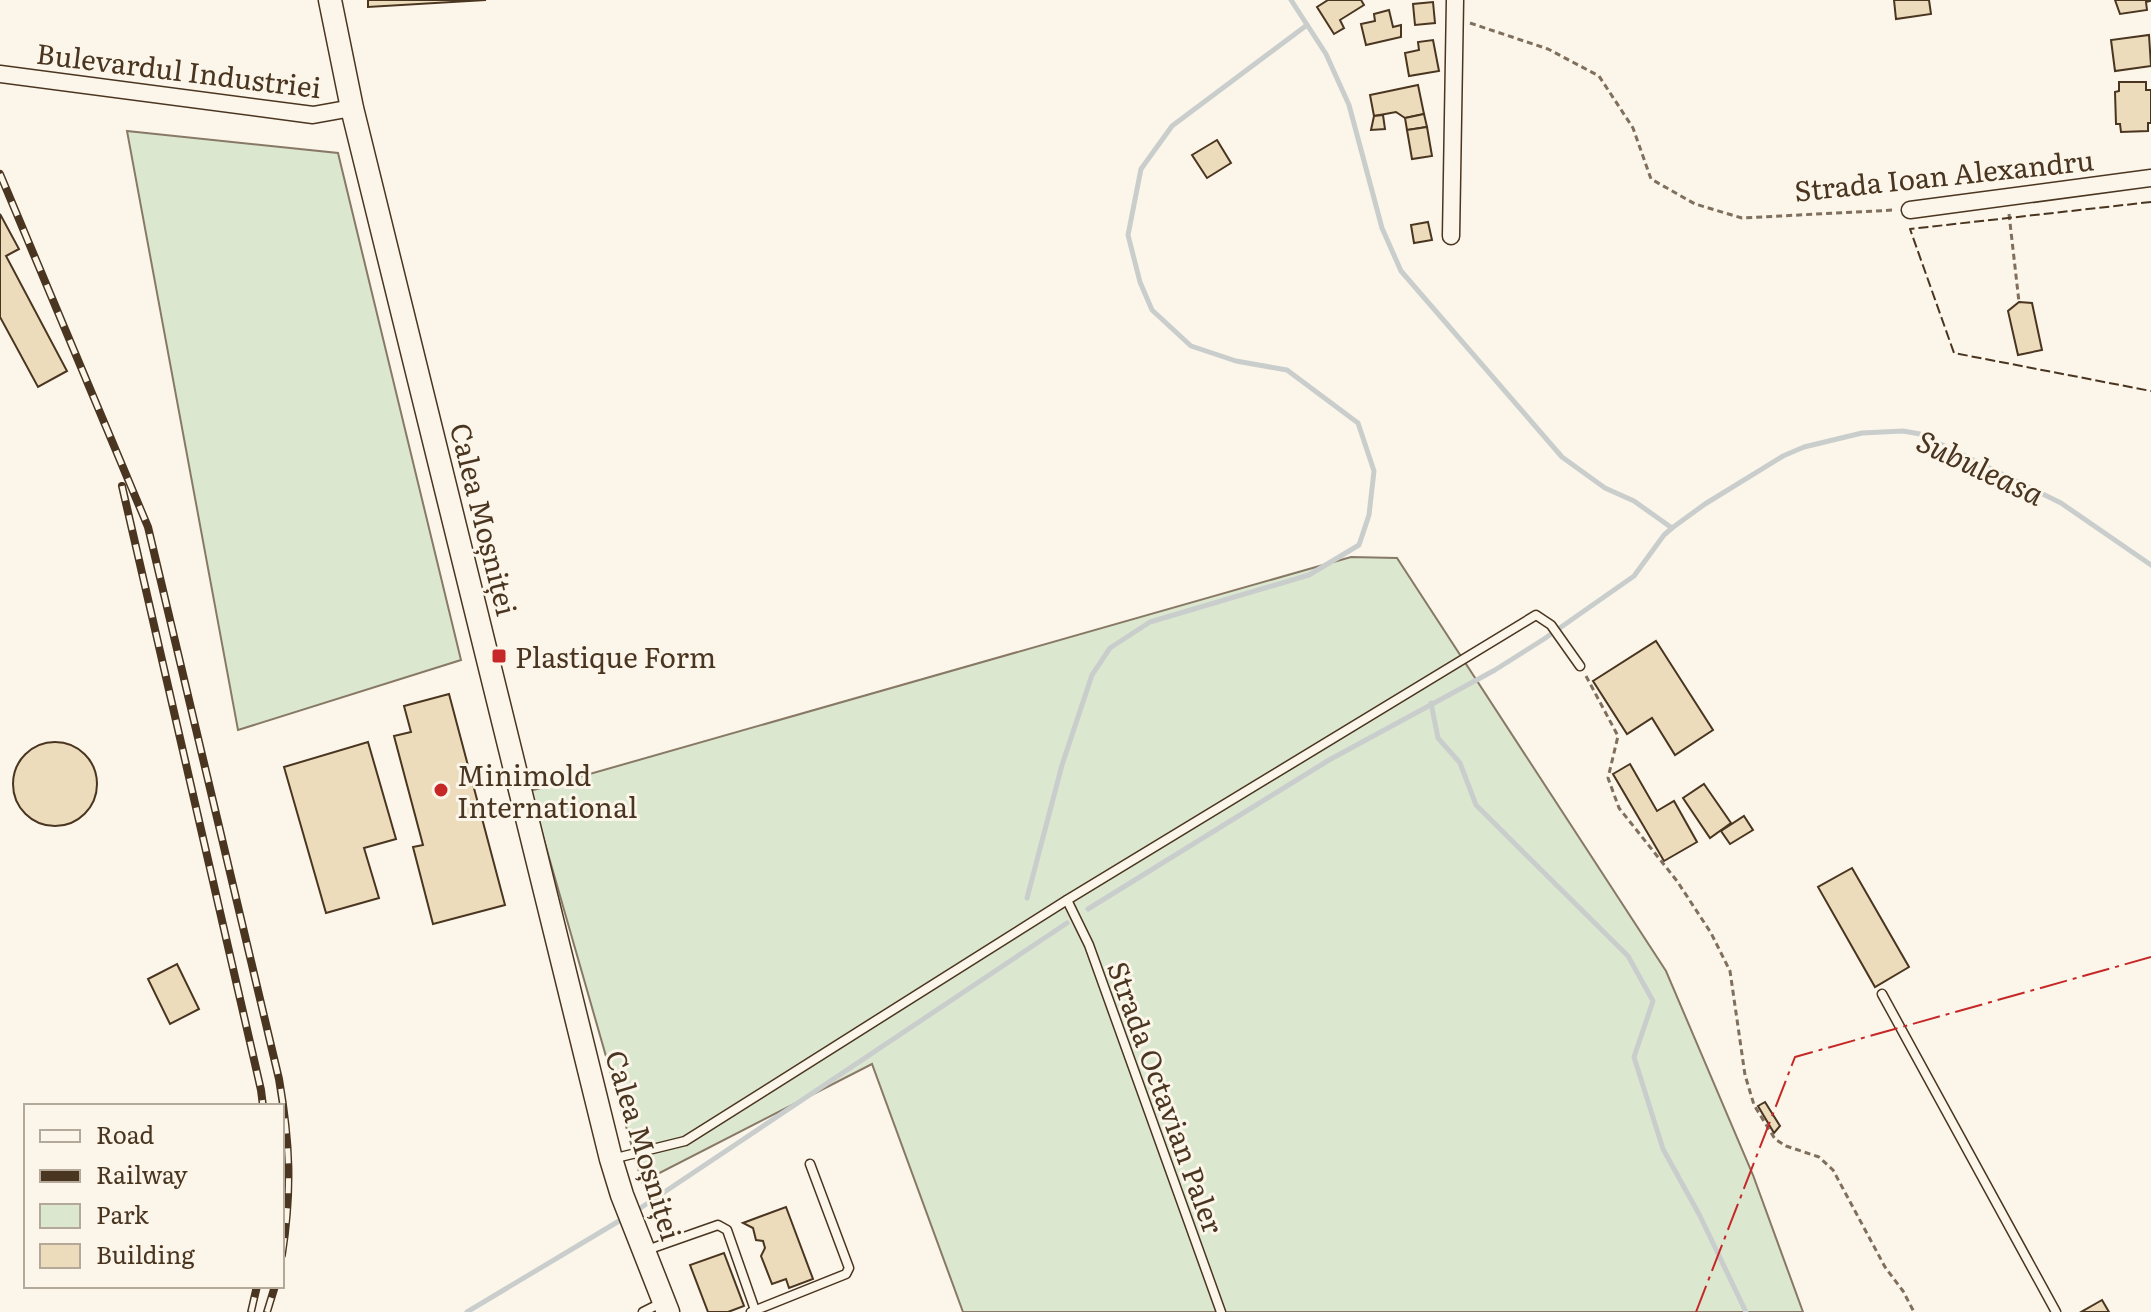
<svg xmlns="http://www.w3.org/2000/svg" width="2151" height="1312" viewBox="0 0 2151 1312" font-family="Literata,serif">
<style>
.green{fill:#dce7d0;stroke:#887966;stroke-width:2}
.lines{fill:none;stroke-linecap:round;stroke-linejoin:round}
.stream{stroke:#c9cecd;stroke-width:5}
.building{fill:#ecdcbc;stroke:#4a3520;stroke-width:2}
.lane-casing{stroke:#4a3520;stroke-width:11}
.street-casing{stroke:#4a3520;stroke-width:19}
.secondary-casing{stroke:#4a3520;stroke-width:25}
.path{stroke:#7f6f5c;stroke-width:3;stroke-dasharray:6 4;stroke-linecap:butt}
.lane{stroke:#fbf6e9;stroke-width:8}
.street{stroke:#fbf6e9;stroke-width:16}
.secondary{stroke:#fbf6e9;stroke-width:22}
.rail-casing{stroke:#4a3520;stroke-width:8}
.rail{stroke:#fbf6e9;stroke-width:5;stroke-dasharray:15;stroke-linecap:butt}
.fence{stroke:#4a3520;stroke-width:2;stroke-dasharray:10 4;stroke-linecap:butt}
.power{stroke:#c62828;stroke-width:2;stroke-dasharray:28 6 4 6;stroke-linecap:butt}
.poi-dot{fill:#c62828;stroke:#fbf6e9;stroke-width:3}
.labels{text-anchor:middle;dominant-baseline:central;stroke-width:6;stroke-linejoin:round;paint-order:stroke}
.street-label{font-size:28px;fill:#4a3520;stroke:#fbf6e9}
.poi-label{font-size:28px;fill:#4a3520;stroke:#fbf6e9;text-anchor:start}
.water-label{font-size:30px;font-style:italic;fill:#4a3520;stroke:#fbf6e9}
</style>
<rect width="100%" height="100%" fill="#fbf6e9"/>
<g class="green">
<path d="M 127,131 L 338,153 L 461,660 L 238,730 Z"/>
<path d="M 1351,557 L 1397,558 L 1666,971 L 1753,1175 L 1803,1312 L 963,1312 L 872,1064 L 642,1182 L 530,791 Z"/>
</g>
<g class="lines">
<g class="stream">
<path d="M 1291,0 L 1326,54 L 1349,105 L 1382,228 L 1401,271 L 1562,457 L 1605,488 L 1634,501 L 1672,528"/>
<path d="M 1431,703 L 1438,738 L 1460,763 L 1476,805 L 1628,956 L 1653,1001 L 1634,1057 L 1663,1149 L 1700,1216 L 1746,1312"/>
<path d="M 1027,898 L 1062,765 L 1092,675 L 1110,648 L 1150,622 L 1309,575 L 1359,545 L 1369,515 L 1374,471 L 1358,423 L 1287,370 L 1236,361 L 1191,346 L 1152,310 L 1140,282 L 1128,235 L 1141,169 L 1172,126 L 1307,25"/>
<path d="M 1088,909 L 1329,760 L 1495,670 L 1544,639 L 1634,576 L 1664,535 L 1672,528 L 1705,504 L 1783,456 L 1804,447 L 1862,433 L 1903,431 L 1920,434 L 2061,503 L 2151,565"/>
<path d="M 636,1211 L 1067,923"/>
<path d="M 467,1312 L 624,1218"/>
</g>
</g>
<g class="building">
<path d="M 368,0 L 486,0 L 368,7 Z"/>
<path d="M 1328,0 L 1361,0 L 1364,5 L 1340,20 L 1344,28 L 1334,34 L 1317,7 Z"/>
<path d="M 1894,0 L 1929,0 L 1931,14 L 1896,19 Z"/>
<path d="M 2115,0 L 2150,0 L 2150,1 L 2146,2 L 2147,10 L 2120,14 Z"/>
<path d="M 1433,2 L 1435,23 L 1415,25 L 1413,4 Z"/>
<path d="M 1389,10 L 1393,27 L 1401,25 L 1401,37 L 1366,45 L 1361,24 L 1375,21 L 1374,14 Z"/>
<path d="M 2149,35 L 2151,66 L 2115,71 L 2111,40 Z"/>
<path d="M 1433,40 L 1439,71 L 1409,76 L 1405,53 L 1419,50 L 1418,42 Z"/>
<path d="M 2119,82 L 2146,82 L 2146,90 L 2151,90 L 2151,123 L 2148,123 L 2148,131 L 2121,132 L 2120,124 L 2116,124 L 2115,92 L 2119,91 Z"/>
<path d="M 1418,85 L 1424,114 L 1405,118 L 1396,112 L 1374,116 L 1370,95 Z"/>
<path d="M 1424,114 L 1427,127 L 1407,130 L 1405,118 Z"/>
<path d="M 1383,115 L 1385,129 L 1371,130 L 1374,116 Z"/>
<path d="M 1427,127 L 1432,156 L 1412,159 L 1407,130 Z"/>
<path d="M 1217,140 L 1231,163 L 1207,178 L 1192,155 Z"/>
<path d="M 0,214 L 19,249 L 6,256 L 67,371 L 38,387 L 0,317 Z"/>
<path d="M 1428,222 L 1432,240 L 1414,243 L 1411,225 Z"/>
<path d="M 2019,302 L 2032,303 L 2042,350 L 2018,355 L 2008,311 Z"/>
<path d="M 1656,641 L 1713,730 L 1675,755 L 1652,718 L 1627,734 L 1593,681 Z"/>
<path d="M 449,694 L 505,905 L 433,924 L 413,847 L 423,845 L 394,736 L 411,732 L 404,706 Z"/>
<path d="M 368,742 L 396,839 L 364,848 L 379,898 L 326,913 L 284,767 Z"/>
<circle cx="55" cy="784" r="42"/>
<path d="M 1630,764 L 1657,811 L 1674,801 L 1697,842 L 1664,861 L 1613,774 Z"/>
<path d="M 1704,784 L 1731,823 L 1710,838 L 1683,798 Z"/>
<path d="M 1744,816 L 1753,830 L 1730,844 L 1721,831 Z"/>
<path d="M 1852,868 L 1909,967 L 1875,987 L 1818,887 Z"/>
<path d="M 177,964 L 199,1009 L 170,1024 L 148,979 Z"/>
<path d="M 1765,1102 L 1780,1126 L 1774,1133 L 1758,1106 Z"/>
<path d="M 786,1207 L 813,1279 L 789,1288 L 786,1279 L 772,1284 L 761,1256 L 765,1248 L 763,1241 L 756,1240 L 753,1228 L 743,1223 Z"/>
<path d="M 724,1253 L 744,1306 L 728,1312 L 708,1312 L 690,1265 Z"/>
<path d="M 2102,1300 L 2109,1312 L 2081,1312 Z"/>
</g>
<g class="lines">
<g class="lane-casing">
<g id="lane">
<path d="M 1067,900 L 1089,945 L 1221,1312"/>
<path d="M 1882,994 L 2056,1312"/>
<path d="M 612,1159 L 685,1141 L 1067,900 L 1536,615 L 1551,625 L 1580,666"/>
<path d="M 644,1251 L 718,1225 L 727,1230 L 755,1310"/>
<path d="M 643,1312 L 663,1302"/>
<path d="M 751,1312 L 846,1274 L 849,1268 L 810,1164"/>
</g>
</g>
<g class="street-casing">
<g id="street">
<path d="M 0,74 L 313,115 L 352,108"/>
<path d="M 1910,210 L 2151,178"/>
<path d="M 1451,236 L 1455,0"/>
</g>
</g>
<g class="secondary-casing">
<path id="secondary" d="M 330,0 L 352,108 L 611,1159 L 622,1195 L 668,1312"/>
</g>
<g class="path">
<path d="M 1470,23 L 1548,49 L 1599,76 L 1633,128 L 1651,179 L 1695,204 L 1742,218 L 1894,210"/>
<path d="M 2009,214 L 2019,302"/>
<path d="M 1586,676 L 1618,736 L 1608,778 L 1619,808 L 1677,881 L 1711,933 L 1730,971 L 1745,1075 L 1754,1105 L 1775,1139 L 1786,1146 L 1819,1157 L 1833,1170 L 1885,1267 L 1903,1291 L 1914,1312"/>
</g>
<use href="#lane" class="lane"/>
<use href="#street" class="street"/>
<use href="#secondary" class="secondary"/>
<g class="rail-casing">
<g id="rail">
<path d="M 0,174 L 148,527 L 279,1079 C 290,1143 292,1190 282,1255"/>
<path d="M 122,486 L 261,1090 L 263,1106"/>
<path d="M 251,1312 L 257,1286"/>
<path d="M 267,1312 L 275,1286"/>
</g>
</g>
<use href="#rail" class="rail"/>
<path class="fence" d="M 2151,202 L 1910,229 L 1954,353 L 2151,391"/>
<path class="power" d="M 1696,1312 L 1795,1057 L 2151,957"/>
</g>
<g class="poi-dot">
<rect x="491" y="648" width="16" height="16" rx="4"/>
<circle cx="441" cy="790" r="8"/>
</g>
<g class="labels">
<g class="street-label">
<text transform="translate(179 69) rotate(7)">Bulevardul Industriei</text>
<text transform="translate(1944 174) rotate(-6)">Strada Ioan Alexandru</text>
<text transform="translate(485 519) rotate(76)">Calea Moșniței</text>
<text transform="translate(1167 1097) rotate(70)">Strada Octavian Paler</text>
<text transform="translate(645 1145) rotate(73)">Calea Moșniței</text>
</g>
<g class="poi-label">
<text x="515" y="656">Plastique Form</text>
<text x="457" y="774">Minimold<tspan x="457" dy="32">International</tspan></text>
</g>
<g class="water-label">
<text transform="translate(1981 466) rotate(25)">Subuleasa</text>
</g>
</g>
<rect x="24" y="1104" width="260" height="184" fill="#fbf6e9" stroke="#b4a999" stroke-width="2"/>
<rect x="40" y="1130" width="40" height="12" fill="#fbf6e9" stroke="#b4a999" stroke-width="2"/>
<text x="96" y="1144" font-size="24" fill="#4a3520">Road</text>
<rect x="40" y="1170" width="40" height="12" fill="#4a3520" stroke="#b4a999" stroke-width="2"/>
<text x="96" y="1184" font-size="24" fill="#4a3520">Railway</text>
<rect x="40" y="1204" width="40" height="24" fill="#dce7d0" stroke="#b4a999" stroke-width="2"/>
<text x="96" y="1224" font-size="24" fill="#4a3520">Park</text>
<rect x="40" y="1244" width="40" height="24" fill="#ecdcbc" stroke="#b4a999" stroke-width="2"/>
<text x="96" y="1264" font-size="24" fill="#4a3520">Building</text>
</svg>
